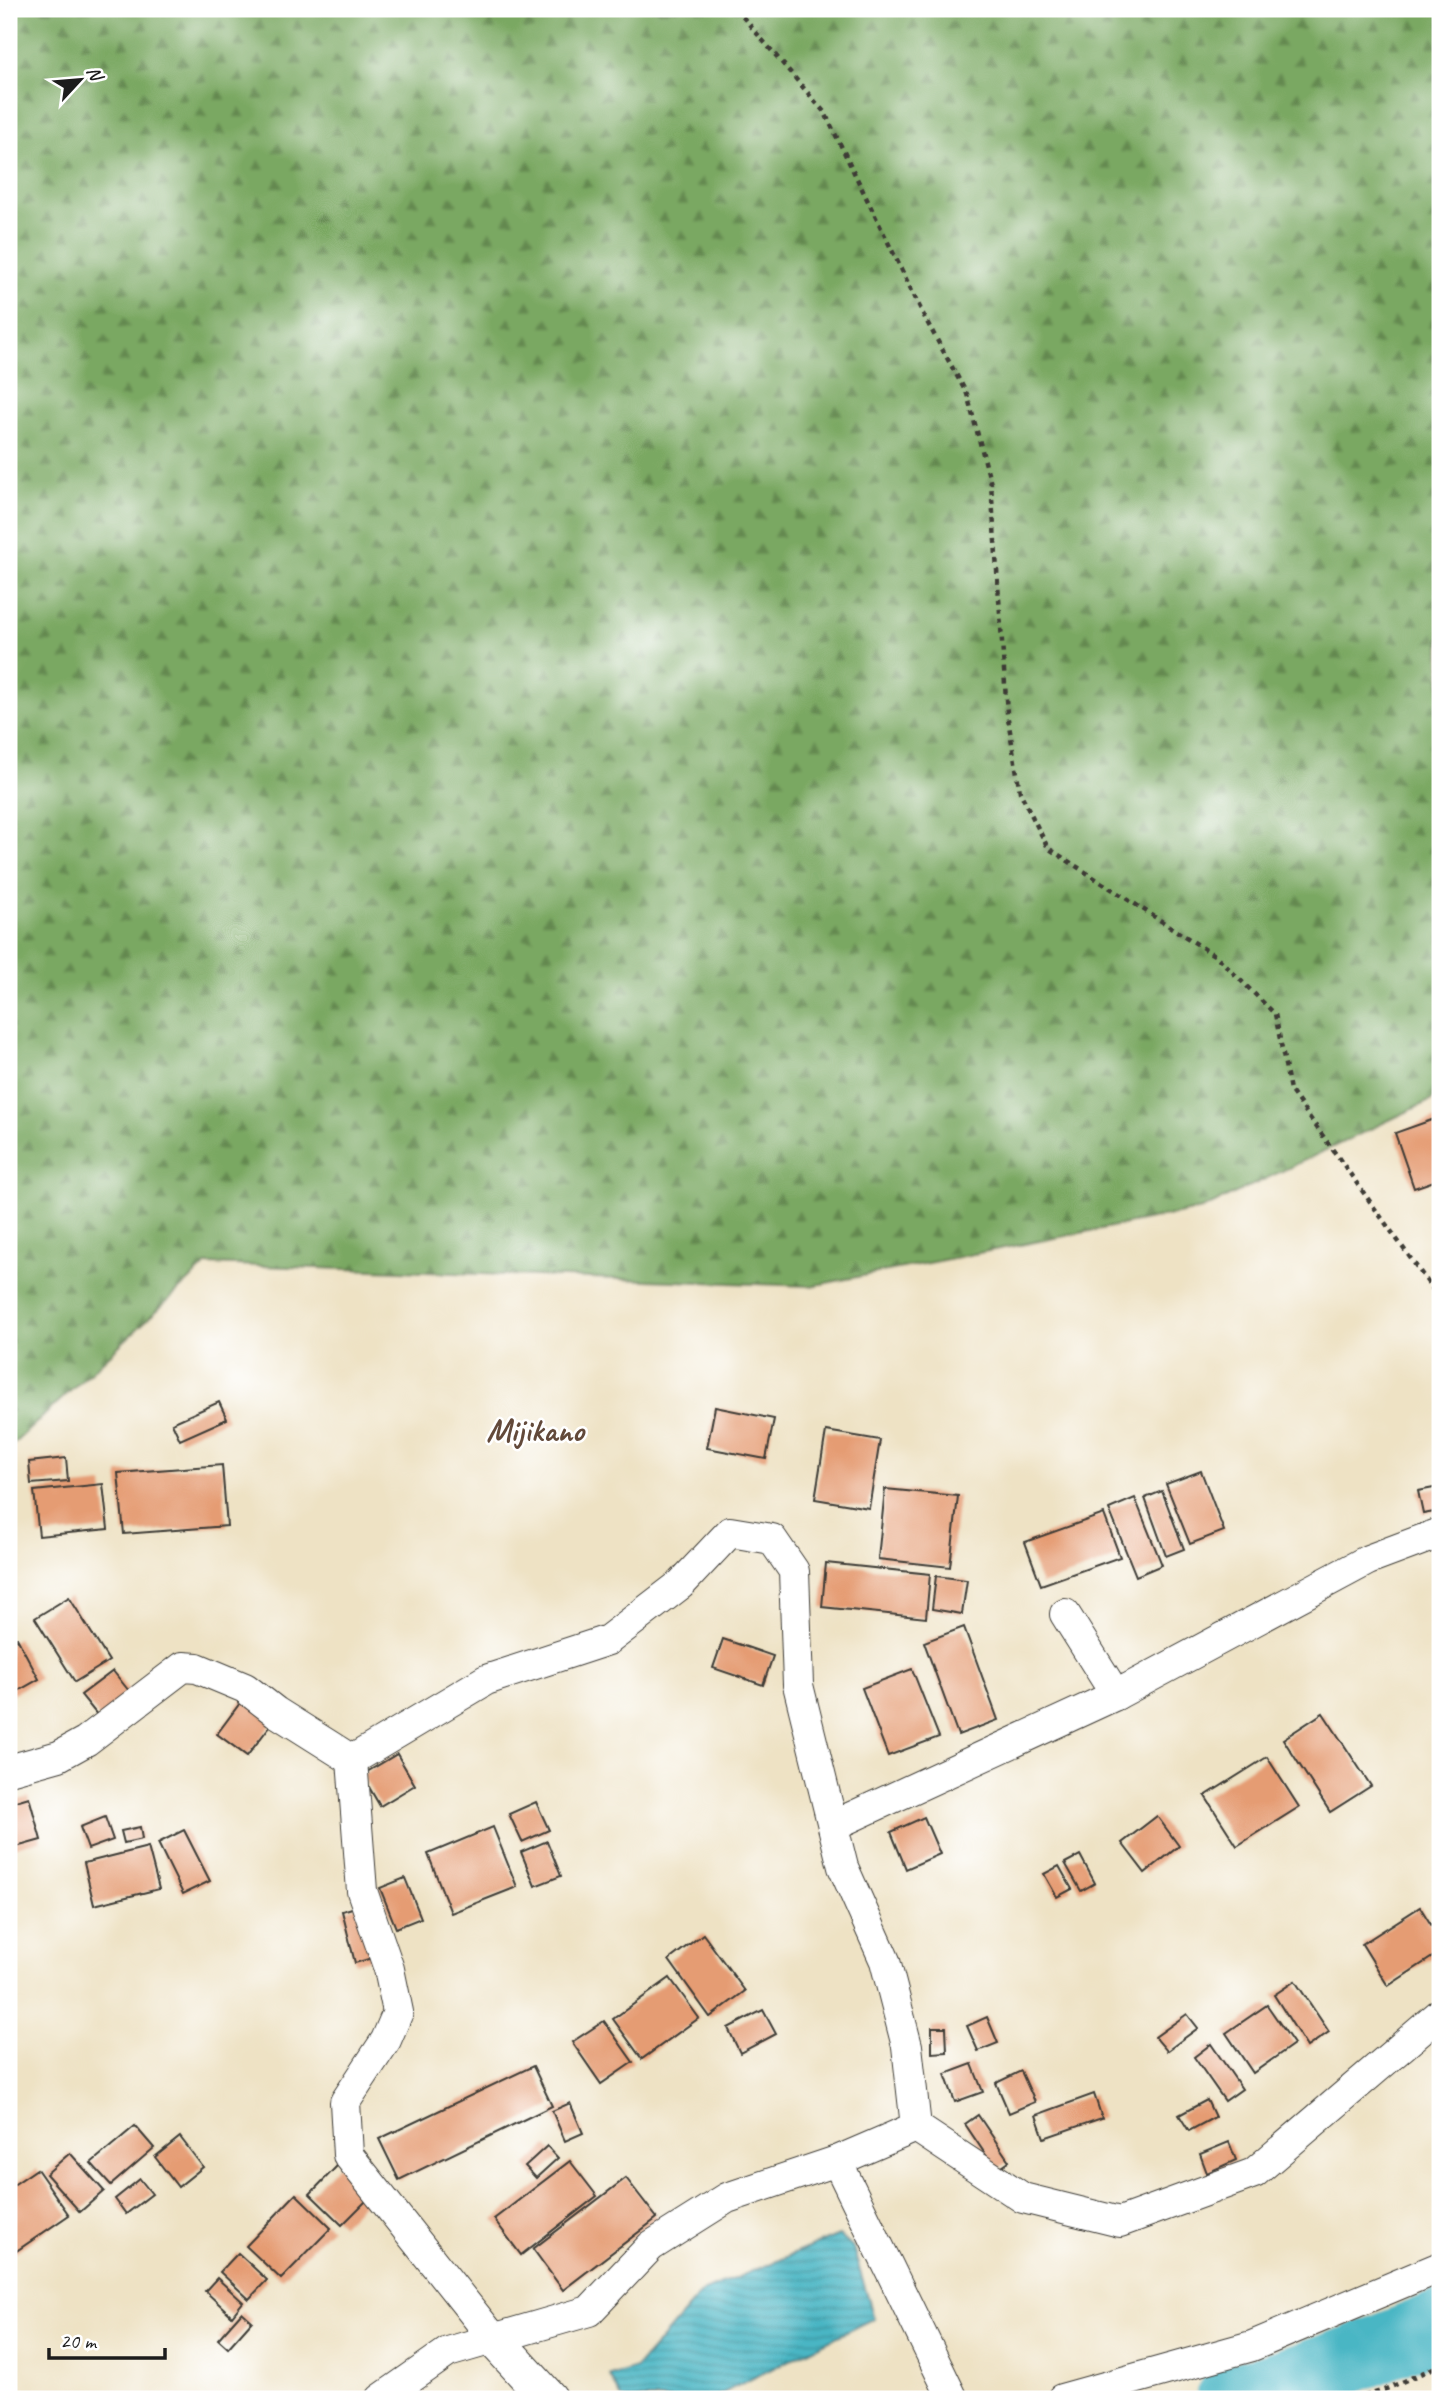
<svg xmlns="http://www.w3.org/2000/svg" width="1449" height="2408" viewBox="0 0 1449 2408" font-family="Caveat,sans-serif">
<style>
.forest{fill:url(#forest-firs);stroke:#4b623f;stroke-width:2}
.water{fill:url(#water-rules);stroke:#326970;stroke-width:2}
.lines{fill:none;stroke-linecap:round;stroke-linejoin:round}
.river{stroke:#49b6c4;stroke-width:68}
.building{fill:#e59c73}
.minor-casing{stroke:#3c3a35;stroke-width:32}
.tertiary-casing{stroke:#3c3a35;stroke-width:39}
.path{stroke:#3c3a35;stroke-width:4.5;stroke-dasharray:5 5;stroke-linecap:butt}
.minor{stroke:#fff;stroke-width:30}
.tertiary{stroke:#fff;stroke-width:37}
.labels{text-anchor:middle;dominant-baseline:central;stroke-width:5;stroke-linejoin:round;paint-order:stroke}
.quarter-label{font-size:33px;font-weight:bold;fill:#62493a;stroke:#fff}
</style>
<defs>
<pattern id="forest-firs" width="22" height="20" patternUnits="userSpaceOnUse" patternTransform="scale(1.75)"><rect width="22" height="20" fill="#7aa862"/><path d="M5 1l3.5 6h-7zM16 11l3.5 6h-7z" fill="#638850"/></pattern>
<pattern id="water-rules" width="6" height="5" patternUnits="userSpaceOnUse" patternTransform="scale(1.75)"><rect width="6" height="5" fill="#49b6c4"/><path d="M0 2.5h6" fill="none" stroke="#3c939e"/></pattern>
</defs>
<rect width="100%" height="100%" fill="#fff"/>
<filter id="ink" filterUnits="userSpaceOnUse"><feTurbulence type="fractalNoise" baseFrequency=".0143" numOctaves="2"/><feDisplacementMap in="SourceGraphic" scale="14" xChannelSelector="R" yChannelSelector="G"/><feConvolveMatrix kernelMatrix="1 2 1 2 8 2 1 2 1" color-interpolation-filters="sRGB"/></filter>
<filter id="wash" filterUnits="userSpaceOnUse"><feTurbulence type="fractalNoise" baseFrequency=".00686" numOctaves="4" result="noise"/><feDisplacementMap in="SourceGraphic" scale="28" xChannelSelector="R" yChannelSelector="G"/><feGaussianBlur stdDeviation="1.57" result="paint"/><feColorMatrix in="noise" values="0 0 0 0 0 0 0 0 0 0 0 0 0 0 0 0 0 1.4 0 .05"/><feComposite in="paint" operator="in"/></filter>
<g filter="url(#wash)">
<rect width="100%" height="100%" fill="#eee2c4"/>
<path class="forest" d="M 9,9 L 1440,9 L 1440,1096 L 1202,1209 L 811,1286 L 207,1264 L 9,1448 Z"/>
<path class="water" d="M 839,2235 L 853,2248 L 874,2318 L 711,2399 L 622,2399 L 610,2376 L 636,2368 L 702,2292 Z"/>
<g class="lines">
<path class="river" d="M 1230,2399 C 1302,2378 1372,2354 1440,2324"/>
</g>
<g id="blocks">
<g class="building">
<path d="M 1440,1117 L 1440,1179 L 1414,1188 L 1395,1133 Z"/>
<path d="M 219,1402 L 227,1419 L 180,1440 L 172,1423 Z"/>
<path d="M 715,1407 L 774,1419 L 766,1459 L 707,1448 Z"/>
<path d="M 826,1431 L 880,1440 L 869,1508 L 815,1499 Z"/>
<path d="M 66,1458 L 68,1481 L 31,1484 L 29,1462 Z"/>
<path d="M 222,1465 L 227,1526 L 124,1534 L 118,1473 Z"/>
<path d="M 1201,1471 L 1224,1531 L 1190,1544 L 1166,1484 Z"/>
<path d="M 103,1484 L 108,1529 L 39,1536 L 34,1491 Z"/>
<path d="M 1439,1487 L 1440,1511 L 1423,1514 L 1418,1491 Z"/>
<path d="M 885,1489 L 958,1496 L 950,1567 L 878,1559 Z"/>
<path d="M 1162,1491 L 1184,1549 L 1166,1556 L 1145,1498 Z"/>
<path d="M 1135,1498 L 1162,1565 L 1136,1576 L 1109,1509 Z"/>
<path d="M 1104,1514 L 1120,1557 L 1041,1585 L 1025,1542 Z"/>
<path d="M 826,1563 L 930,1574 L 926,1618 L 822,1607 Z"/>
<path d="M 936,1576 L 967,1580 L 962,1614 L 932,1609 Z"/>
<path d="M 69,1597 L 109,1661 L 75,1682 L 35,1618 Z"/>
<path d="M 964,1627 L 998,1720 L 958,1735 L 924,1642 Z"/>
<path d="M 17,1638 L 39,1679 L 9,1696 L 9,1643 Z"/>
<path d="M 723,1639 L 773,1656 L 763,1685 L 713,1668 Z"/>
<path d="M 912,1669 L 939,1737 L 888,1756 L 862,1688 Z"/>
<path d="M 113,1671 L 133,1696 L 102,1721 L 81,1695 Z"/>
<path d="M 243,1699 L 273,1722 L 247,1756 L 217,1734 Z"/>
<path d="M 1323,1713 L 1371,1786 L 1330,1812 L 1283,1739 Z"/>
<path d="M 397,1754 L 415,1785 L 380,1806 L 362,1775 Z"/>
<path d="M 1267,1757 L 1299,1807 L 1237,1846 L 1205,1796 Z"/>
<path d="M 29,1797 L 41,1840 L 9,1849 L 9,1803 Z"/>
<path d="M 536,1802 L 549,1830 L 522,1842 L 509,1814 Z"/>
<path d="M 1157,1816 L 1179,1846 L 1145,1873 L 1122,1843 Z"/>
<path d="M 105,1817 L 113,1840 L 88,1849 L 80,1827 Z"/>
<path d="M 924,1817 L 940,1854 L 906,1869 L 891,1832 Z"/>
<path d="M 140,1827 L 142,1839 L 124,1843 L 121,1831 Z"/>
<path d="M 493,1827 L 517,1887 L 451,1913 L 428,1854 Z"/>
<path d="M 184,1830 L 210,1881 L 183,1894 L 158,1843 Z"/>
<path d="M 547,1841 L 561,1876 L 535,1886 L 521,1852 Z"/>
<path d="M 148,1847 L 159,1889 L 94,1905 L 84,1863 Z"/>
<path d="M 1080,1855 L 1095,1883 L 1081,1891 L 1065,1863 Z"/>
<path d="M 1059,1866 L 1072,1889 L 1057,1897 L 1044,1874 Z"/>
<path d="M 405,1878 L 421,1918 L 396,1928 L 380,1888 Z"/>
<path d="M 359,1906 L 372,1958 L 355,1963 L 342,1911 Z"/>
<path d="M 1420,1907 L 1440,1939 L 1440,1952 L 1388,1986 L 1362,1944 Z"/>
<path d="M 703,1934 L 745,1991 L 710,2017 L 669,1960 Z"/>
<path d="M 670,1978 L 699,2018 L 642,2059 L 613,2019 Z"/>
<path d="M 1295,1981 L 1329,2032 L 1307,2047 L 1274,1995 Z"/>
<path d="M 1267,2005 L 1294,2044 L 1253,2073 L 1226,2033 Z"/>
<path d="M 763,2010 L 776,2034 L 740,2053 L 728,2028 Z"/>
<path d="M 1187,2014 L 1198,2028 L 1167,2051 L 1155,2037 Z"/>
<path d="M 987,2017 L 998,2043 L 978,2051 L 967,2026 Z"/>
<path d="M 604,2021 L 633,2062 L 601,2084 L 572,2042 Z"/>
<path d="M 932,2027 L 946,2027 L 947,2052 L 932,2053 Z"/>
<path d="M 1211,2044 L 1242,2089 L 1225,2101 L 1194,2057 Z"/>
<path d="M 972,2064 L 983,2092 L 955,2102 L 945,2074 Z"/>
<path d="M 533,2066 L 552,2106 L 399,2180 L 379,2139 Z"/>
<path d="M 1021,2071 L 1035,2102 L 1009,2113 L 996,2083 Z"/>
<path d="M 1094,2094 L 1102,2118 L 1044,2138 L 1036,2115 Z"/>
<path d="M 1207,2100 L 1215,2117 L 1189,2131 L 1179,2115 Z"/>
<path d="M 570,2103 L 583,2133 L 565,2141 L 552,2111 Z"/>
<path d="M 978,2115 L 1009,2161 L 996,2170 L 965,2124 Z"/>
<path d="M 135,2126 L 154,2148 L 111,2185 L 91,2163 Z"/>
<path d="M 180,2137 L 203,2167 L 178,2187 L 155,2157 Z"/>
<path d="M 1229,2142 L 1236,2160 L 1207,2173 L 1200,2154 Z"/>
<path d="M 547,2146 L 558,2158 L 536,2178 L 525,2166 Z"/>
<path d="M 70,2153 L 104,2191 L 80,2212 L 46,2174 Z"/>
<path d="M 570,2161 L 597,2196 L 521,2255 L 494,2219 Z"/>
<path d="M 338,2165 L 371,2196 L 342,2225 L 310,2194 Z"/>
<path d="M 37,2169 L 69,2215 L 9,2256 L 9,2188 Z"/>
<path d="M 626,2178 L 657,2218 L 563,2290 L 533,2249 Z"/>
<path d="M 140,2179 L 152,2194 L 126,2214 L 115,2199 Z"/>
<path d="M 296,2194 L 331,2228 L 281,2279 L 246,2246 Z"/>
<path d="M 238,2253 L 267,2280 L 249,2299 L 220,2272 Z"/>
<path d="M 217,2278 L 243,2302 L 232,2316 L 205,2291 Z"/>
<path d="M 242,2312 L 252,2321 L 228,2348 L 218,2339 Z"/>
</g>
</g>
</g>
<g filter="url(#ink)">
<use href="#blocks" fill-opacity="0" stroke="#3c3a35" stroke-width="2"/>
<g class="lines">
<g class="minor-casing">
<g id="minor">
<path d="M 1065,1614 L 1116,1695"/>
<path d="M 352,1760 L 486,1680 L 608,1640 L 681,1584 L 730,1532 L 772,1539 L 794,1571 L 798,1685 L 843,1867 L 885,1961 L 907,2046 L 916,2127 L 1023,2198 L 1120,2222 L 1254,2173 L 1440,2014"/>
<path d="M 352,1760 L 362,1891 L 389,1969 L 398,2012 L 386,2040 L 345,2102 L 348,2155 L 494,2339"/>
<path d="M 9,1770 L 59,1756 L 86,1741 L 183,1667 L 197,1668 L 245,1688 L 276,1712 L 352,1760"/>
<path d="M 834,1825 L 1116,1695 L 1368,1560 L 1440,1533"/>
<path d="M 837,2161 L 953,2399"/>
<path d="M 381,2399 L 448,2352 L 589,2311 L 651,2246 L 727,2198 L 837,2161 L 916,2127"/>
<path d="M 1062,2399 L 1252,2346 L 1440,2267"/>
</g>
</g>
<g class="tertiary-casing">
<path id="tertiary" d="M 494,2339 L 549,2399"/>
</g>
<g class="path">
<path d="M 736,9 L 825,113 L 926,320 L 967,394 L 991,484 L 1007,713 L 1020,792 L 1048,848 L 1217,957 L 1275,1014 L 1290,1090 L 1434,1291 L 1440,1309"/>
<path d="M 1355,2399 L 1384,2390 L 1440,2365"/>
</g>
<use href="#minor" class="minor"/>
<use href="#tertiary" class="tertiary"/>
</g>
</g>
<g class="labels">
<g class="quarter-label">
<text x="535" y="1430">Mijikano</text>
</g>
</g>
<rect width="1449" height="2408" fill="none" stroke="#fff" stroke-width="35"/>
<g transform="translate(80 80) rotate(64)" stroke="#ffffff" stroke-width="5" paint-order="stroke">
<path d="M0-5L12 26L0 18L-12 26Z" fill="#1c1c1c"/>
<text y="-10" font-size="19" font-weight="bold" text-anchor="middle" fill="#1c1c1c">N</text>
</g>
<path d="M49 2348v10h116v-10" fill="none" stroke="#1c1c1c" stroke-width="3.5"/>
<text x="60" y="2348" font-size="21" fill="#1c1c1c" stroke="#ffffff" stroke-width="5" paint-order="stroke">20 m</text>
</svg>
